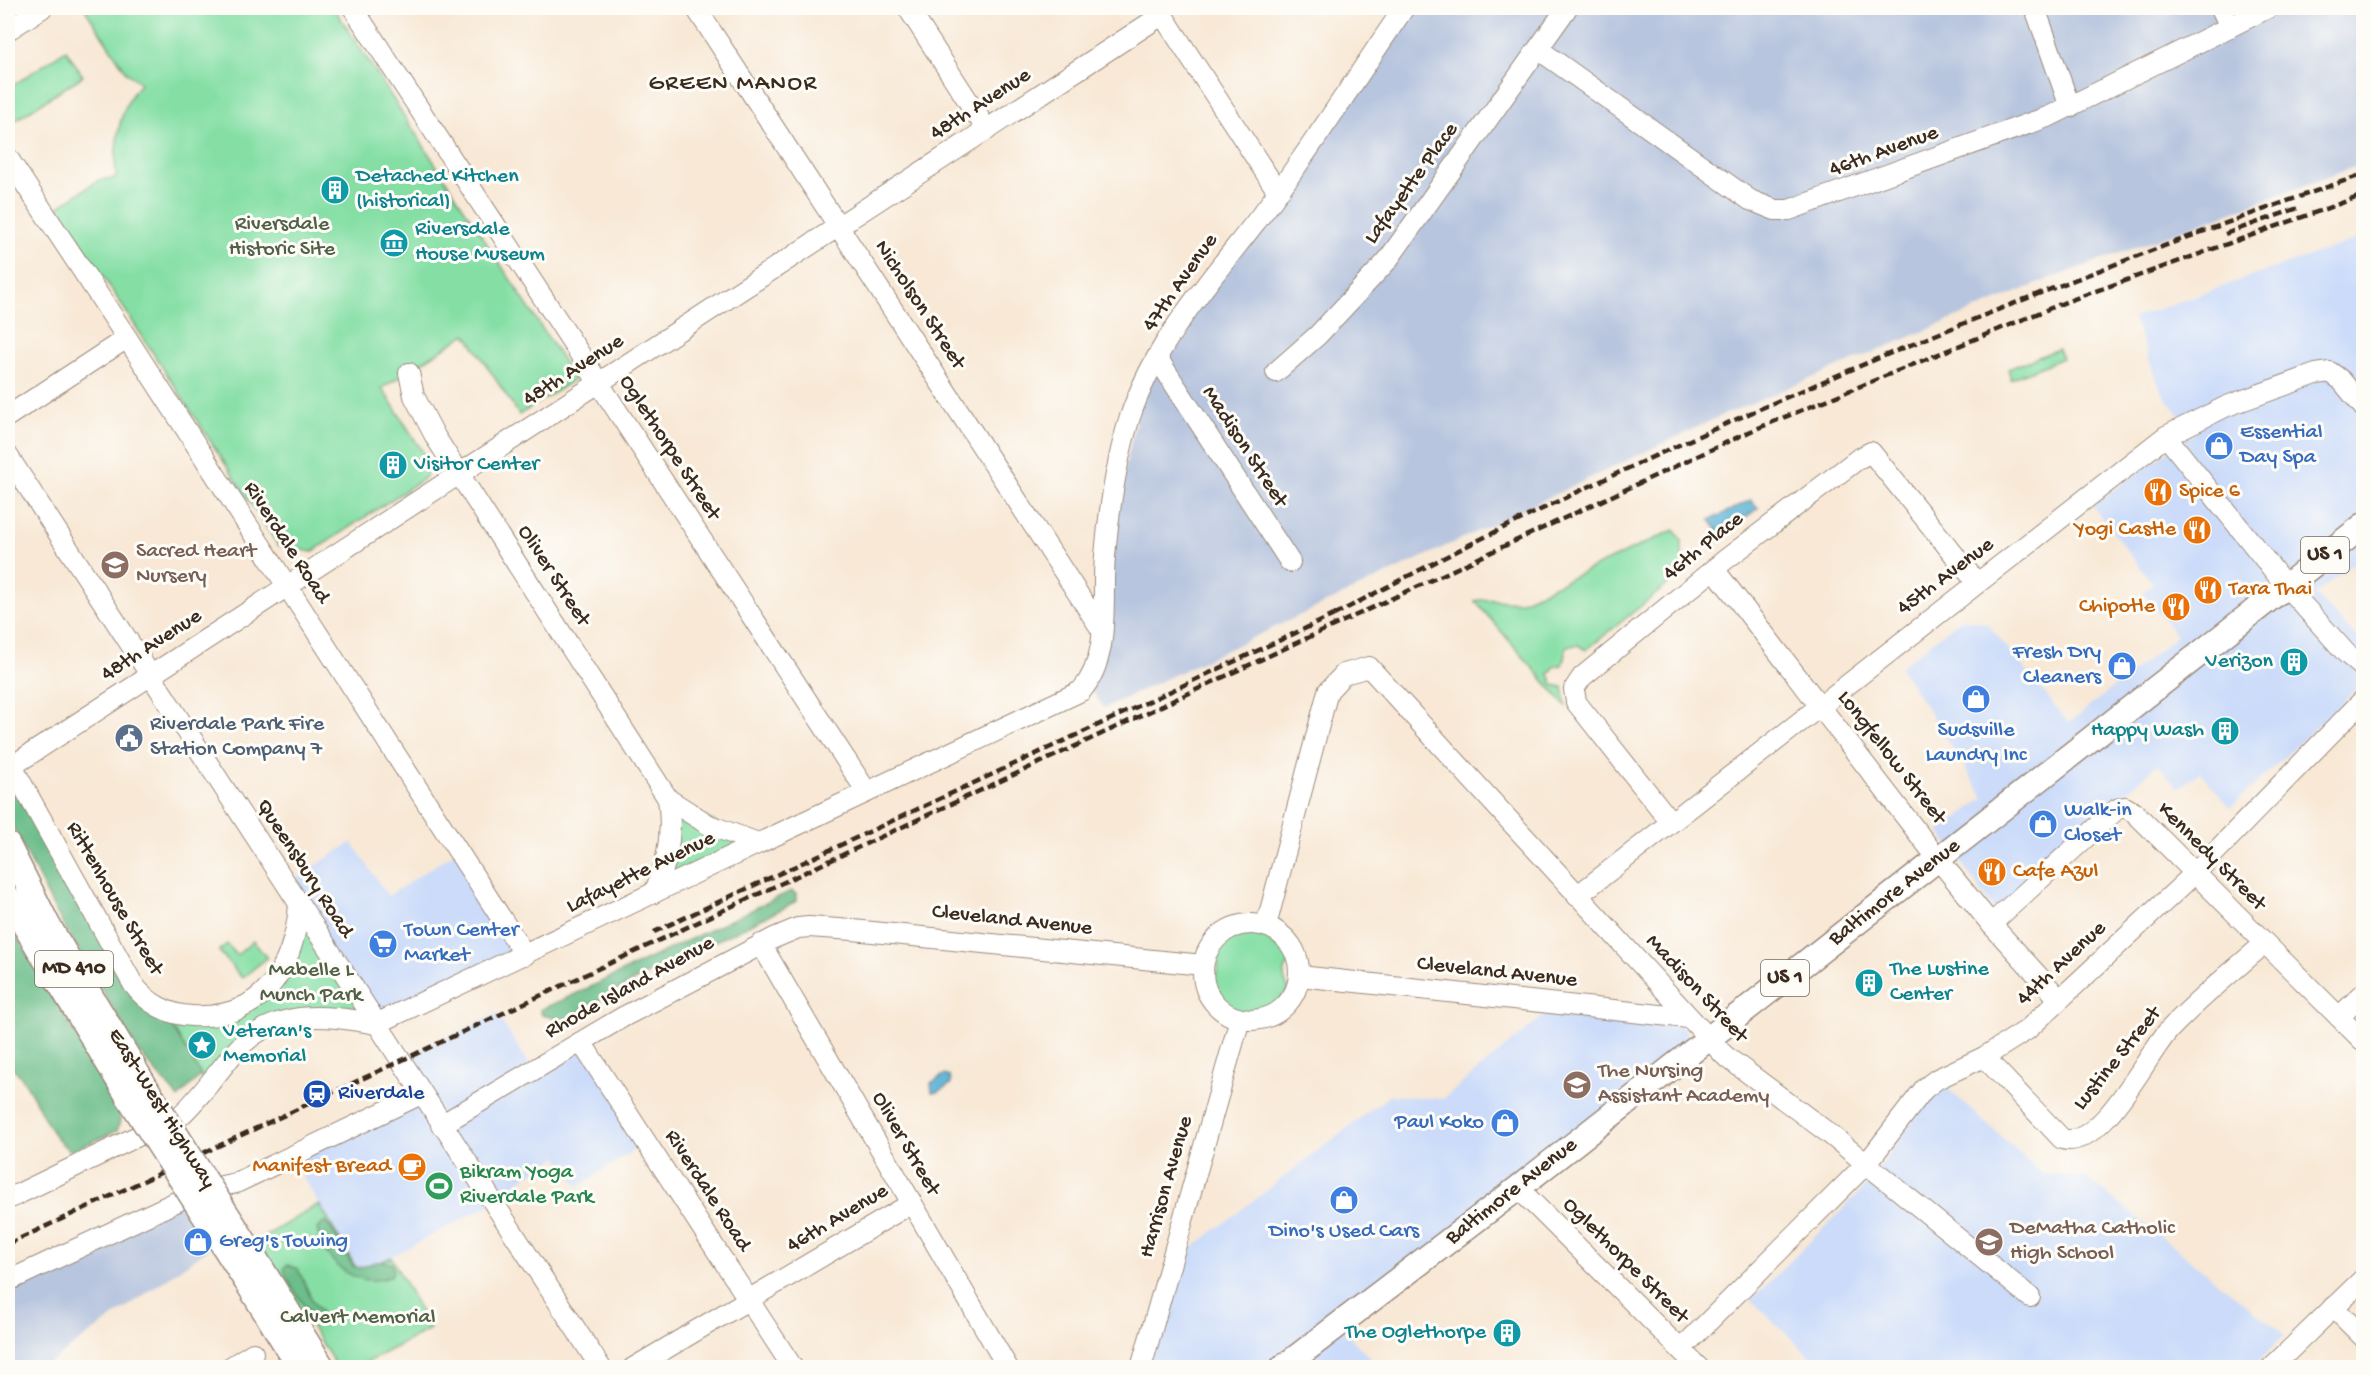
<svg xmlns="http://www.w3.org/2000/svg" width="2371" height="1375" viewBox="0 0 2371 1375" font-family="'Gochi Hand',sans-serif">
<style>
.built{fill:#cbdbf9}
.industrial{fill:#b7c5de}
.green{fill:#85dfa5;stroke:#608462;stroke-width:1.5}
.forest{fill:#6cbe8a;stroke:#547454;stroke-width:1.5}
.water{fill:#58b1d5;stroke:#4a6e7a;stroke-width:1.5}
.lines{fill:none;stroke-linecap:round;stroke-linejoin:round}
.minor-casing{stroke:#9a897a;stroke-width:22}
.major-casing{stroke:#9a897a;stroke-width:27}
.minor{stroke:#fff;stroke-width:20}
.major{stroke:#fff;stroke-width:24}
.rail{stroke:#3b2a1e;stroke-width:4.5;stroke-dasharray:9 4.5;stroke-linecap:butt}
.major-bridge-casing{stroke:#9a897a;stroke-width:27;stroke-linecap:butt}
.major-bridge{stroke:#fff;stroke-width:24}
.labels{text-anchor:middle;dominant-baseline:central;stroke-width:6;stroke-linejoin:round;paint-order:stroke}
.shield{fill:#fdfcf7;stroke:#75695f;stroke-width:1.5}
.shield-label{font-size:21px;font-weight:bold;fill:#3b2a1e}
.street-label{font-size:22px;fill:#3b2a1e;stroke:#fdfcf7}
.culture-label{font-size:22px;fill:#0d838f;stroke:#fdfcf7;text-anchor:start}
.park-label{font-size:22px;fill:#516046;stroke:#fdfcf7}
.shop-label{font-size:22px;fill:#366cbe;stroke:#fdfcf7;text-anchor:start}
.food-label{font-size:22px;fill:#c56008;stroke:#fdfcf7;text-anchor:start}
.education-label{font-size:22px;fill:#785e54;stroke:#fdfcf7;text-anchor:start}
.service-label{font-size:22px;fill:#4e5e75;stroke:#fdfcf7;text-anchor:start}
.transit-label{font-size:22px;fill:#164399;stroke:#fdfcf7;text-anchor:start}
.leisure-label{font-size:22px;fill:#27864d;stroke:#fdfcf7;text-anchor:start}
.neighbourhood-label{font-size:24px;letter-spacing:1.5px;fill:#3b2a1e;stroke:#fdfcf7}
</style>
<rect width="100%" height="100%" fill="#fdfcf7"/>
<filter id="ink" filterUnits="userSpaceOnUse"><feTurbulence type="fractalNoise" baseFrequency=".0167" numOctaves="2"/><feDisplacementMap in="SourceGraphic" scale="12" xChannelSelector="R" yChannelSelector="G"/><feConvolveMatrix kernelMatrix="1 2 1 2 8 2 1 2 1" color-interpolation-filters="sRGB"/></filter>
<filter id="wash" filterUnits="userSpaceOnUse"><feTurbulence type="fractalNoise" baseFrequency=".008" numOctaves="4" result="noise"/><feDisplacementMap in="SourceGraphic" scale="24" xChannelSelector="R" yChannelSelector="G"/><feGaussianBlur stdDeviation="1.35" result="paint"/><feColorMatrix in="noise" values="0 0 0 0 0 0 0 0 0 0 0 0 0 0 0 0 0 1.4 0 .05"/><feComposite in="paint" operator="in"/></filter>
<g filter="url(#wash)">
<rect width="100%" height="100%" fill="#f8e8d5"/>
<g class="built">
<path d="M 2363,237 L 2363,556 L 2315,594 L 2363,644 L 2363,683 L 2230,808 L 2200,772 L 2178,789 L 2158,764 L 1995,911 L 1939,831 L 1984,798 L 1900,667 L 1961,619 L 1987,623 L 2069,723 L 2177,636 L 2143,592 L 2153,584 L 2092,505 L 2194,433 L 2162,393 L 2133,318 Z"/>
<path d="M 352,842 L 388,896 L 457,851 L 525,955 L 375,1024 L 286,885 Z"/>
<path d="M 1547,1013 L 1684,1027 L 1694,1050 L 1339,1326 L 1379,1367 L 1141,1368 L 1170,1265 L 1390,1095 L 1443,1099 Z"/>
<path d="M 497,1014 L 533,1070 L 581,1042 L 646,1142 L 578,1187 L 557,1157 L 491,1199 L 493,1203 L 359,1274 L 291,1156 L 421,1094 L 399,1060 Z"/>
<path d="M 1944,1085 L 2043,1174 L 2087,1178 L 2285,1335 L 2253,1367 L 1821,1367 L 1751,1300 L 1868,1184 L 1923,1106 Z"/>
</g>
<g class="industrial">
<path d="M 1409,8 L 2363,8 L 2363,164 L 2049,279 L 1721,416 L 1104,708 L 1087,684 L 1105,556 L 1145,381 Z"/>
<path d="M 178,1201 L 208,1249 L 44,1367 L 8,1367 L 8,1281 Z"/>
</g>
<g class="green">
<path d="M 84,8 L 334,8 L 575,379 L 519,415 L 466,334 L 382,388 L 429,462 L 426,477 L 312,552 L 278,545 L 58,207 L 99,180 L 116,178 C 114,147 118,107 141,83 L 127,73 Z"/>
<path d="M 66,50 L 83,76 L 8,125 L 8,89 Z"/>
<path d="M 2058,349 L 2062,358 L 2011,379 L 2008,369 Z"/>
<path d="M 1674,530 L 1682,541 L 1682,573 L 1586,650 L 1578,645 L 1567,646 L 1562,665 L 1555,666 L 1549,674 L 1553,685 L 1563,687 L 1566,706 L 1475,601 C 1491,596 1506,604 1522,601 Z"/>
<path d="M 668,800 L 758,843 L 654,893 Z"/>
<path d="M 299,906 L 375,1024 L 278,1022 L 207,1086 L 161,1008 L 186,1017 L 258,998 Z"/>
<path d="M 1249,927 C 1271,930 1284,938 1293,959 C 1283,969 1281,978 1289,989 C 1266,1023 1225,1021 1210,981 C 1221,971 1220,961 1213,949 C 1224,936 1233,930 1249,927 Z"/>
<path d="M 253,941 L 267,958 L 242,978 L 219,951 L 227,944 L 237,955 Z"/>
<path d="M 319,1204 L 359,1273 L 391,1257 L 430,1329 L 358,1367 L 337,1367 L 257,1241 Z"/>
</g>
<g class="forest">
<path d="M 8,777 L 138,1001 L 146,1011 L 169,1021 L 201,1075 L 178,1098 L 138,1051 L 56,912 L 8,817 Z"/>
<path d="M 791,891 L 796,894 L 796,901 L 788,906 L 635,980 L 564,1020 L 542,1015 L 540,1010 L 582,991 Z"/>
<path d="M 8,922 L 119,1107 L 120,1121 L 117,1131 L 71,1151 C 41,1131 37,1086 8,1064 Z"/>
<path d="M 325,1222 L 330,1227 L 353,1266 L 360,1268 C 371,1263 379,1259 392,1264 L 393,1271 L 391,1276 C 356,1291 324,1262 317,1229 Z"/>
<path d="M 287,1265 L 298,1269 L 313,1302 L 321,1312 L 320,1320 C 308,1315 286,1281 284,1268 Z"/>
</g>
<g class="water">
<path d="M 1751,500 L 1758,508 L 1722,536 L 1710,520 Z"/>
<path d="M 944,1075 L 950,1077 L 951,1084 L 938,1092 L 932,1092 L 931,1083 Z"/>
</g>
</g>
<g filter="url(#ink)">
<g class="lines">
<g class="minor-casing">
<g id="minor">
<path d="M 353,8 L 867,792"/>
<path d="M 696,8 L 1101,629"/>
<path d="M 908,8 L 987,130"/>
<path d="M 1158,8 L 1278,192"/>
<path d="M 2035,8 L 2070,107"/>
<path d="M 2221,8 L 2230,27"/>
<path d="M 8,30 L 42,8"/>
<path d="M 1538,49 L 1750,200 L 1775,210 L 1789,210 L 2050,116 L 2268,8"/>
<path d="M 8,158 L 127,338 L 525,955"/>
<path d="M 1158,359 L 1290,562"/>
<path d="M 1276,372 L 1318,335 L 1387,261 L 1567,8"/>
<path d="M 409,373 L 414,396 L 436,438 L 668,799 C 673,832 668,863 654,893"/>
<path d="M 8,416 L 127,338"/>
<path d="M 2166,436 L 2286,586 L 2346,653 L 2364,668"/>
<path d="M 8,456 L 601,1368"/>
<path d="M 1714,569 L 1938,859 L 1991,924 L 2059,999"/>
<path d="M 8,759 L 133,984 C 147,1003 168,1015 192,1016 C 262,1020 294,969 299,905"/>
<path d="M 12,766 L 1162,15"/>
<path d="M 668,799 L 709,825 L 758,843"/>
<path d="M 1670,821 L 1576,702 L 1574,689 L 1582,677 L 1725,560 L 1858,459 L 1871,452 L 1977,583"/>
<path d="M 1577,896 L 2166,436 L 2227,406 L 2316,374 L 2330,372 L 2341,380 L 2364,408"/>
<circle cx="1251" cy="972" r="48"/>
<path d="M 1991,924 L 2117,809 L 2125,807 L 2135,813 L 2364,1042"/>
<path d="M 1266,926 L 1328,691 L 1344,674 L 1369,667 L 1724,1055 L 1831,1135 L 2030,1297"/>
<path d="M 761,944 L 1008,1368"/>
<path d="M 1300,976 L 1688,1018"/>
<path d="M 2339,1017 L 2364,993"/>
<path d="M 581,1042 L 793,1368"/>
<path d="M 1984,1057 L 2062,1139 C 2101,1151 2147,1054 2169,1030 C 2198,999 2232,972 2264,944"/>
<path d="M 179,1117 C 200,1098 215,1075 234,1053 C 273,1008 323,1014 376,1024 L 1081,691 C 1112,656 1101,599 1105,556 C 1109,510 1116,461 1130,417 C 1157,335 1220,270 1271,202 C 1317,139 1360,72 1404,8"/>
<path d="M 441,1125 L 623,1017 L 774,938 L 798,928 L 809,927 L 853,930 L 1203,965"/>
<path d="M 222,1186 L 236,1183 L 421,1094"/>
<path d="M 1518,1188 L 1699,1368"/>
<path d="M 8,1199 L 138,1136"/>
<path d="M 8,1281 L 178,1201"/>
<path d="M 2333,1307 L 2364,1338"/>
<path d="M 1681,1349 L 1867,1163 L 1924,1089 L 1937,1079 L 1984,1057 L 2027,1030 L 2194,874 L 2364,699"/>
<path d="M 229,1368 L 253,1353"/>
<path d="M 633,1368 L 912,1203"/>
<path d="M 1141,1368 L 1240,1019"/>
<path d="M 2271,1368 L 2364,1278"/>
</g>
</g>
<g class="major-casing">
<g id="major">
<path d="M 8,845 L 48,925 L 147,1089"/>
<path d="M 8,898 L 129,1098"/>
<path d="M 262,1269 L 323,1368"/>
<path d="M 246,1281 L 300,1368"/>
<path d="M 1282,1368 L 1518,1188 L 2364,525"/>
</g>
</g>
<use href="#minor" class="minor"/>
<use href="#major" class="major"/>
<g class="rail">
<path d="M 2225,234 L 2301,207"/>
<path d="M 1334,615 C 1664,438 2011,297 2364,174"/>
<path d="M 654,932 L 1334,615"/>
<path d="M 8,1244 L 1751,431 L 2068,301 L 2364,195"/>
</g>
<g class="major-bridge-casing">
<g id="major-bridge">
<path d="M 147,1089 L 262,1269"/>
<path d="M 129,1098 L 246,1281"/>
</g>
</g>
<use href="#major-bridge" class="major-bridge"/>
</g>
</g>
<defs>
<g id="building-disc" transform="scale(1.5)"><circle r="9.5" fill="#0f9aa8" stroke="#fdfcf7"/><path d="M-4-6H4V6H1V3H-1V6H-4ZM-2.5-4.3h1.7v1.8h-1.7ZM.8-4.3h1.7v1.8H.8ZM-2.5-1h1.7V.8h-1.7ZM.8-1h1.7V.8H.8Z" fill="#fff"/></g>
<g id="museum-disc" transform="scale(1.5)"><circle r="9.5" fill="#0f9aa8" stroke="#fdfcf7"/><path d="M0-6L6-3V-2H-6V-3ZM-5-1h2V3h-2ZM-1-1h2V3h-2ZM3-1h2V3H3ZM-6 4H6V6H-6Z" fill="#fff"/></g>
<g id="shop-disc" transform="scale(1.5)"><circle r="9.5" fill="#3f7fe0" stroke="#fdfcf7"/><path d="M-5-2.5h2.3a2.7 3.5 0 0 1 5.4 0H5L5.5 6h-11ZM-1.5-2.5h3a1.5 2.3 0 0 0-3 0Z" fill="#fff"/></g>
<g id="restaurant-disc" transform="scale(1.5)"><circle r="9.5" fill="#e8710a" stroke="#fdfcf7"/><path d="M-5-6h1v4h1v-4h1v4h1v-4h1v5L-1.5 .5V6h-2V.5L-5-1ZM5-6V6H3V1.5H1.5Q1.5-4 5-6Z" fill="#fff"/></g>
<g id="school-disc" transform="scale(1.5)"><circle r="9.5" fill="#8d6e63" stroke="#fdfcf7"/><path d="M0-5L7-2L0 1L-7-2ZM-4 1L0 2.5L4 1V4Q0 6-4 4Z" fill="#fff"/></g>
<g id="civic-disc" transform="scale(1.5)"><circle r="9.5" fill="#5c6f8a" stroke="#fdfcf7"/><path d="M-.6-6.5H3V-4.5H.6V-3L4-1V1h2V6H-6V1h2V-1L-.6-3ZM-1.2 2.5V6h2.4V2.5Z" fill="#fff"/></g>
<g id="supermarket-disc" transform="scale(1.5)"><circle r="9.5" fill="#3f7fe0" stroke="#fdfcf7"/><path d="M-6-5.5h2.5l.6 2H6L4.5 2H-2.5L-4.4-4H-6ZM-1.5 3.2a1.3 1.3 0 1 0 .1 0ZM3 3.2a1.3 1.3 0 1 0 .1 0Z" fill="#fff"/></g>
<g id="sight-disc" transform="scale(1.5)"><circle r="9.5" fill="#0f9aa8" stroke="#fdfcf7"/><path d="M0-6L1.8-2.2L6-1.7L2.9 1.2L3.7 5.4L0 3.3L-3.7 5.4L-2.9 1.2L-6-1.7L-1.8-2.2Z" fill="#fff"/></g>
<g id="station-disc" transform="scale(1.5)"><circle r="9.5" fill="#1a4fb4" stroke="#fdfcf7"/><path d="M-3-6H3Q5-6 5-4V2Q5 4 3 4L4.5 6H3L1.5 4h-3L-3 6H-4.5L-3 4Q-5 4-5 2V-4Q-5-6-3-6ZM-3.5-4v3h7v-3ZM-3.5 1v1.5H-2V1ZM2 1v1.5H3.5V1Z" fill="#fff"/></g>
<g id="cafe-disc" transform="scale(1.5)"><circle r="9.5" fill="#e8710a" stroke="#fdfcf7"/><path d="M-5.5-4.5H6V0H3Q3 3.5 0 3.5H-2.5Q-5.5 3.5-5.5 0ZM3-3.2v2h1.7v-2ZM-6 4.5H4V6H-6Z" fill="#fff"/></g>
<g id="stadium-disc" transform="scale(1.5)"><circle r="9.5" fill="#2e9e5b" stroke="#fdfcf7"/><path d="M0-5a6.5 5 0 1 0 0 10a6.5 5 0 1 0 0-10ZM-3.5-1.8h7v3.6h-7Z" fill="#fff"/></g>
</defs>
<g fill-rule="evenodd">
<use href="#building-disc" x="335" y="190"/>
<use href="#museum-disc" x="394" y="243"/>
<use href="#shop-disc" x="2219" y="446"/>
<use href="#building-disc" x="393" y="465"/>
<use href="#restaurant-disc" x="2158" y="492"/>
<use href="#restaurant-disc" x="2197" y="530"/>
<use href="#school-disc" x="115" y="565"/>
<use href="#restaurant-disc" x="2208" y="590"/>
<use href="#restaurant-disc" x="2176" y="607"/>
<use href="#building-disc" x="2294" y="662"/>
<use href="#shop-disc" x="2122" y="666"/>
<use href="#shop-disc" x="1976" y="699"/>
<use href="#building-disc" x="2225" y="731"/>
<use href="#civic-disc" x="129" y="738"/>
<use href="#shop-disc" x="2043" y="824"/>
<use href="#restaurant-disc" x="1992" y="872"/>
<use href="#supermarket-disc" x="383" y="944"/>
<use href="#building-disc" x="1869" y="983"/>
<use href="#sight-disc" x="202" y="1045"/>
<use href="#school-disc" x="1577" y="1085"/>
<use href="#station-disc" x="317" y="1094"/>
<use href="#shop-disc" x="1505" y="1123"/>
<use href="#cafe-disc" x="412" y="1167"/>
<use href="#stadium-disc" x="439" y="1186"/>
<use href="#shop-disc" x="1344" y="1200"/>
<use href="#shop-disc" x="198" y="1242"/>
<use href="#school-disc" x="1989" y="1242"/>
<use href="#building-disc" x="1507" y="1333"/>
</g>
<g class="labels">
<g class="shield">
<rect x="2301" y="537" width="48" height="36" rx="4.5"/>
<rect x="35" y="951" width="78" height="36" rx="4.5"/>
<rect x="1761" y="960" width="48" height="36" rx="4.5"/>
</g>
<g class="shield-label">
<text x="2325" y="555">US 1</text>
<text x="74" y="969">MD 410</text>
<text x="1785" y="978">US 1</text>
</g>
<g class="street-label">
<text transform="translate(981 105) rotate(-33)">48th Avenue</text>
<text transform="translate(1884 152) rotate(-20)">46th Avenue</text>
<text transform="translate(1412 184) rotate(-54)">Lafayette Place</text>
<text transform="translate(1181 283) rotate(-55)">47th Avenue</text>
<text transform="translate(919 305) rotate(57)">Nicholson Street</text>
<text transform="translate(574 371) rotate(-33)">48th Avenue</text>
<text transform="translate(1244 447) rotate(57)">Madison Street</text>
<text transform="translate(669 448) rotate(57)">Oglethorpe Street</text>
<text transform="translate(286 543) rotate(57)">Riverdale Road</text>
<text transform="translate(1704 547) rotate(-39)">46th Place</text>
<text transform="translate(553 576) rotate(57)">Oliver Street</text>
<text transform="translate(1946 577) rotate(-37)">45th Avenue</text>
<text transform="translate(152 646) rotate(-33)">48th Avenue</text>
<text transform="translate(1891 758) rotate(52)">Longfellow Street</text>
<text transform="translate(2211 857) rotate(45)">Kennedy Street</text>
<text transform="translate(304 869) rotate(57)">Queensbury Road</text>
<text transform="translate(641 873) rotate(-26)">Lafayette Avenue</text>
<text transform="translate(1895 893) rotate(-38)">Baltimore Avenue</text>
<text transform="translate(114 899) rotate(60)">Rittenhouse Street</text>
<text transform="translate(1012 921) rotate(6)">Cleveland Avenue</text>
<text transform="translate(2062 964) rotate(-43)">44th Avenue</text>
<text transform="translate(1497 973) rotate(6)">Cleveland Avenue</text>
<text transform="translate(630 988) rotate(-29)">Rhode Island Avenue</text>
<text transform="translate(1696 989) rotate(47)">Madison Street</text>
<text transform="translate(2118 1059) rotate(-51)">Lustine Street</text>
<text transform="translate(161 1109) rotate(58)">East-West Highway</text>
<text transform="translate(905 1144) rotate(60)">Oliver Street</text>
<text transform="translate(1167 1187) rotate(-74)">Harrison Avenue</text>
<text transform="translate(707 1191) rotate(57)">Riverdale Road</text>
<text transform="translate(1512 1192) rotate(-38)">Baltimore Avenue</text>
<text transform="translate(838 1219) rotate(-31)">46th Avenue</text>
<text transform="translate(1625 1261) rotate(45)">Oglethorpe Street</text>
</g>
<g class="culture-label">
<text x="356" y="177">Detached Kitchen<tspan x="356" dy="25">(historical)</tspan></text>
<text x="415" y="230">Riversdale<tspan x="415" dy="25">House Museum</tspan></text>
<text x="414" y="465">Visitor Center</text>
<text x="2273" y="662" text-anchor="end">Verizon</text>
<text x="2204" y="731" text-anchor="end">Happy Wash</text>
<text x="1890" y="970">The Lustine<tspan x="1890" dy="25">Center</tspan></text>
<text x="223" y="1032">Veteran's<tspan x="223" dy="25">Memorial</tspan></text>
<text x="1486" y="1333" text-anchor="end">The Oglethorpe</text>
</g>
<g class="park-label">
<text x="282" y="225">Riversdale<tspan x="282" dy="25">Historic Site</tspan></text>
<text x="311" y="971">Mabelle L<tspan x="311" dy="25">Munch Park</tspan></text>
<text x="358" y="1318">Calvert Memorial</text>
</g>
<g class="shop-label">
<text x="2240" y="433">Essential<tspan x="2240" dy="25">Day Spa</tspan></text>
<text x="2101" y="653" text-anchor="end">Fresh Dry<tspan x="2101" dy="25">Cleaners</tspan></text>
<text x="1976" y="731" text-anchor="middle">Sudsville<tspan x="1976" dy="25">Laundry Inc</tspan></text>
<text x="2064" y="811">Walk-in<tspan x="2064" dy="25">Closet</tspan></text>
<text x="404" y="931">Town Center<tspan x="404" dy="25">Market</tspan></text>
<text x="1484" y="1123" text-anchor="end">Paul Koko</text>
<text x="1344" y="1232" text-anchor="middle">Dino's Used Cars</text>
<text x="219" y="1242">Greg's Towing</text>
</g>
<g class="food-label">
<text x="2179" y="492">Spice 6</text>
<text x="2176" y="530" text-anchor="end">Yogi Castle</text>
<text x="2229" y="590">Tara Thai</text>
<text x="2155" y="607" text-anchor="end">Chipotle</text>
<text x="2013" y="872">Cafe Azul</text>
<text x="391" y="1167" text-anchor="end">Manifest Bread</text>
</g>
<g class="education-label">
<text x="136" y="552">Sacred Heart<tspan x="136" dy="25">Nursery</tspan></text>
<text x="1598" y="1072">The Nursing<tspan x="1598" dy="25">Assistant Academy</tspan></text>
<text x="2010" y="1229">DeMatha Catholic<tspan x="2010" dy="25">High School</tspan></text>
</g>
<g class="service-label">
<text x="150" y="725">Riverdale Park Fire<tspan x="150" dy="25">Station Company 7</tspan></text>
</g>
<g class="transit-label">
<text x="338" y="1094">Riverdale</text>
</g>
<g class="leisure-label">
<text x="460" y="1173">Bikram Yoga<tspan x="460" dy="25">Riverdale Park</tspan></text>
</g>
<g class="neighbourhood-label">
<text x="733" y="84">GREEN MANOR</text>
</g>
</g>
<rect width="2371" height="1375" fill="none" stroke="#fdfcf7" stroke-width="30"/>
</svg>
